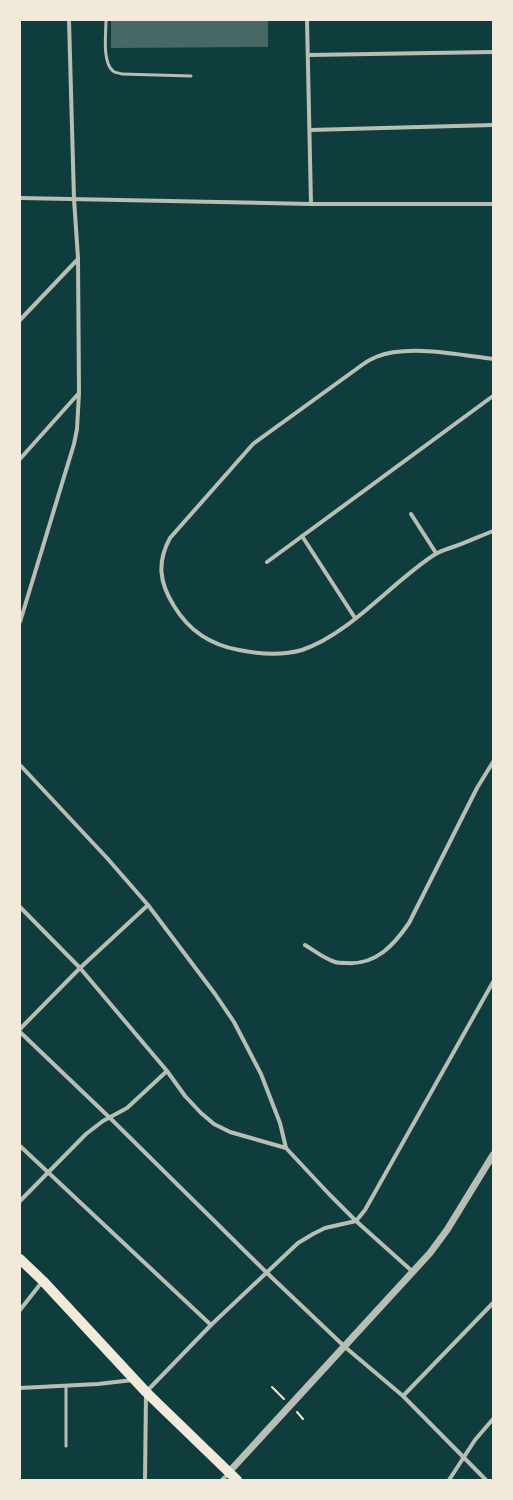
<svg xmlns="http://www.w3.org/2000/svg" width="513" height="1500" viewBox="0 0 513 1500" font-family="'Alegreya Sans',sans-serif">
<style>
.building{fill:#486865}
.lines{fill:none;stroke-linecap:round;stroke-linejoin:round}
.path{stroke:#f1e9da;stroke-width:2}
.service{stroke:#b8beb3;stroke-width:3}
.minor{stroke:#b8beb3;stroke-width:4}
.tertiary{stroke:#b8beb3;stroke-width:7}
.primary{stroke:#f1e9da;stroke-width:10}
</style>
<rect width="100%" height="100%" fill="#0f3d3e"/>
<path class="building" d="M 111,20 L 268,20 L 268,47 L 111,48 Z"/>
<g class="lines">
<g class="path">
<path d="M 272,1387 L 284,1399"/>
<path d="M 297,1412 L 303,1419"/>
</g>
<g class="service">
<path d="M 106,20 C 106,33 102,62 113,71 C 115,73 120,73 122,74 L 191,76"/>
<path d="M 66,1386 L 66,1446"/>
</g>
<g class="minor">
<path d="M 307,20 L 311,204"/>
<path d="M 309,55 L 493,52"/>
<path d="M 310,130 L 493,125"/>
<path d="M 20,198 L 311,204 L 493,204"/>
<path d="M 20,320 L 78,259"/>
<path d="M 493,359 C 460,355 407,344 376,357 C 371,359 366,362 362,365 L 253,444 L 170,538 C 157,562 159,582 174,606 C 189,631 211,645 239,650 C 259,654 281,656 302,650 C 350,634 392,582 434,555 C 440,551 447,549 453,547 C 467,542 480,536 493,531"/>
<path d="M 20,459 L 79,393"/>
<path d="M 411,514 L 436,553"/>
<path d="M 302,536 L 355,618"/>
<path d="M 267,562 L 493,396"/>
<path d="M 20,622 L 74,444 L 77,429 L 79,393 L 78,258 L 74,199 L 69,20"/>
<path d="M 20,765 L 107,858 L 148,905 L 215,994 L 234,1022 L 261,1074 L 280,1123 L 286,1148 L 329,1194 L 356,1221 L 413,1272"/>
<path d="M 20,907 L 80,968 L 167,1071 L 185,1096 L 201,1113 L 214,1124 L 230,1132 L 286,1148"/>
<path d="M 305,945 C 315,951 323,958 335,962 C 338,963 343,963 347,963 C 376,965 394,945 409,923 L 477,788 L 493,762"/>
<path d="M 20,1029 L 80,968 L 148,905"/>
<path d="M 20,1032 L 110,1118 L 266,1272 L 345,1347 L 403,1396 L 486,1480"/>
<path d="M 20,1146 L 211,1325"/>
<path d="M 20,1201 L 86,1134 L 103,1121 L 127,1108 L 167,1071"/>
<path d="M 20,1310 L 42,1282"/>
<path d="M 20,1388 L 98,1384 L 133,1380"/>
<path d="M 403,1396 L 493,1303"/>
<path d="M 145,1480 L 146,1392 L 211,1325 L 298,1243 L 313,1234 L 325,1228 L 356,1221 L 365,1210 L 493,982"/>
<path d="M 222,1480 L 229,1473"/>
<path d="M 449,1480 L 475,1440 L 493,1419"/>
</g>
<path class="tertiary" d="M 229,1472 L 430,1253 L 447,1230 L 493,1155"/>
<path class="primary" d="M 20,1259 L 43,1281 L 146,1392 L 237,1480"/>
</g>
<rect width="513" height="1500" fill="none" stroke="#f1e9da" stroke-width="42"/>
</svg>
